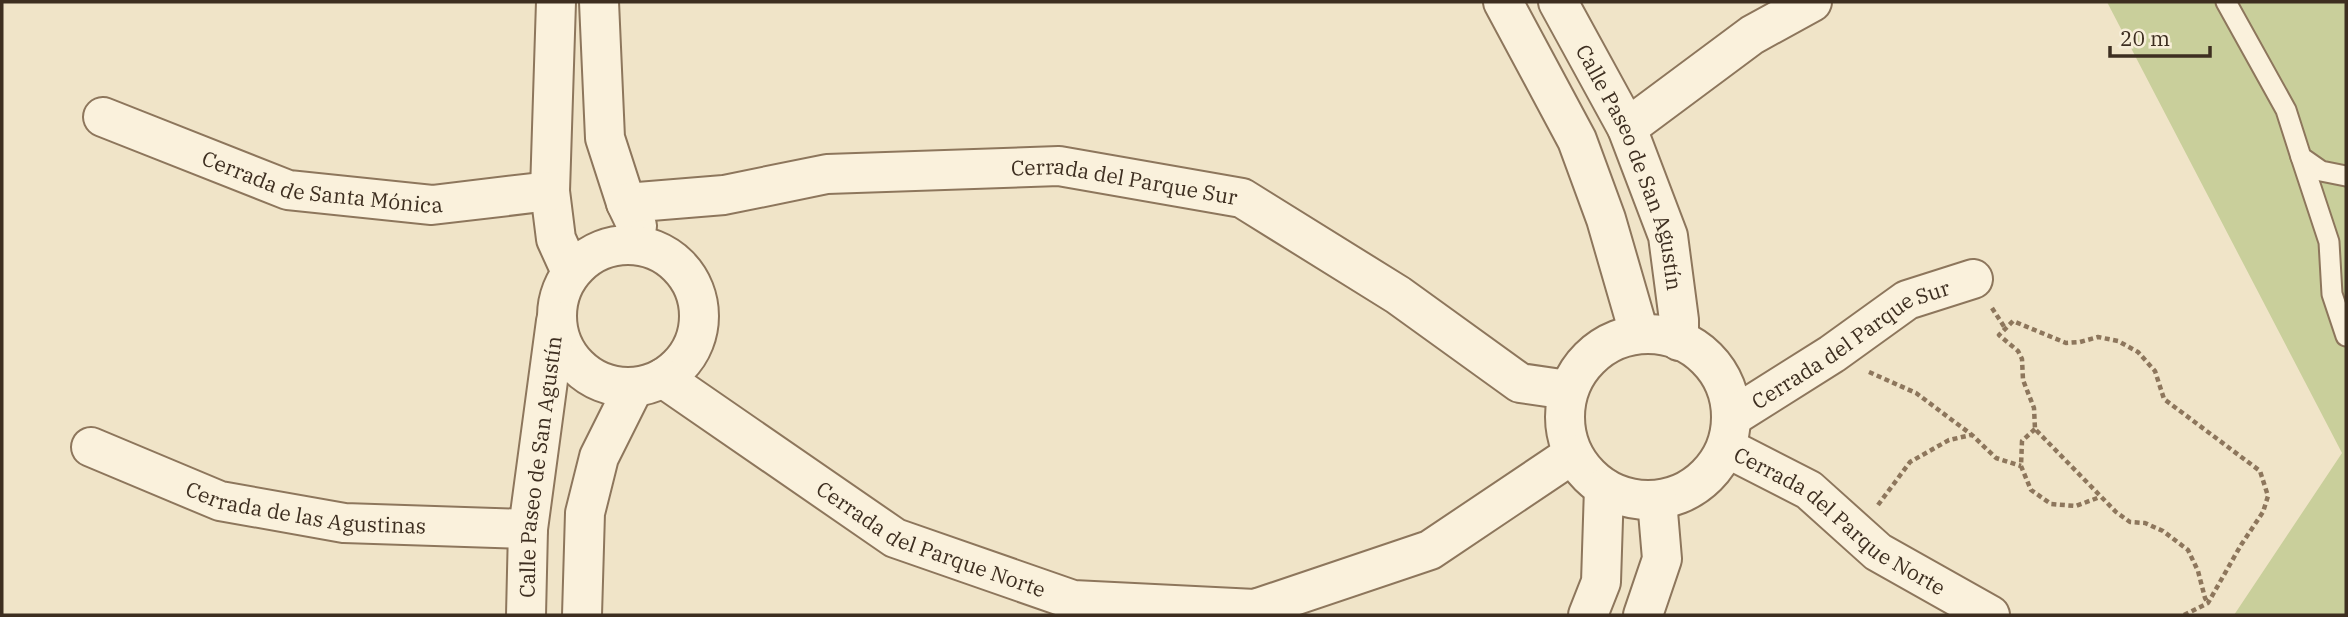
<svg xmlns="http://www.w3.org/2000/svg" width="2348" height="617" viewBox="0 0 2348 617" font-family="'IBM Plex Serif',serif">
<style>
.green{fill:#c9cf9b}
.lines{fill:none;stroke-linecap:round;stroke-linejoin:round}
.lane-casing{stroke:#8d765c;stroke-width:23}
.street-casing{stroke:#8d765c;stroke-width:42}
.path{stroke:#8d765c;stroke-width:4.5;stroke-dasharray:5 3.5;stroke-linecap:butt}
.lane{stroke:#faf1dc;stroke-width:19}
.street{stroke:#faf1dc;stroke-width:38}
.labels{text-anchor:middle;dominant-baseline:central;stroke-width:5;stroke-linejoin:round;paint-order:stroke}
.street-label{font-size:21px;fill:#3d2e20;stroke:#f7eed8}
</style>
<rect width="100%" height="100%" fill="#f0e4c8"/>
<path class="green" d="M 2107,2 L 2346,2 L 2346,615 L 2234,615 L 2342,453 Z"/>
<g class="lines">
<g class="lane-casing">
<g id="lane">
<path d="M 2226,2 L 2286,110 L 2301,157 L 2321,171 L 2346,176"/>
<path d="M 2301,157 L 2329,242 L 2332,294 L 2346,336"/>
</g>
</g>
<g class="street-casing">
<g id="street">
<path d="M 556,2 L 550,191 L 556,239 L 571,272"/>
<path d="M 599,2 L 605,138 L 626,203 L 637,226"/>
<path d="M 1503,2 L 1577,140 L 1606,219 L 1639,333"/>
<path id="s1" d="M 1558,2 L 1627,128 L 1668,236 L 1679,320 L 1679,341"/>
<path id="s2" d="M 103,117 L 288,190 L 432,205 L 550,191"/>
<path d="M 1627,128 L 1752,35 L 1812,2"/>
<path id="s3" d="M 626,203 L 724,195 L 827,174 L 1059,166 L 1242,198 L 1398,295 L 1520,383 L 1568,390"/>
<circle cx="628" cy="316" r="71"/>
<circle cx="1648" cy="417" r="83"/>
<path id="s4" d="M 663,378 L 895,538 L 1073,600 L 1255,609 L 1430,550 L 1573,454"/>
<path id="s5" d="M 1732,417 L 1832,354 L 1907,300 L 1973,279"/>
<path id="s6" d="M 91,447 L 220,501 L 344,523 L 528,529"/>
<path id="s7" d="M 1727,448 L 1809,490 L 1878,552 L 1990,615"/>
<path id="s8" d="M 526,615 L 528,529 L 556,321"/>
<path d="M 582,615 L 585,513 L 599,457 L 634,387"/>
<path d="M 1588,615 L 1601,582 L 1604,488"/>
<path d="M 1643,615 L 1662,559 L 1657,500"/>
</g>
</g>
<g class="path">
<path d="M 1992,308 L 2005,328"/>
<path d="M 1869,372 L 1916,393 L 1972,435 L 1996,458 L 2021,466"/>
<path d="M 2035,429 L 2022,441 L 2021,466 L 2031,490 L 2051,504 L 2076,506 L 2100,497"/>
<path d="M 1878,505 L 1910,462 L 1949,440 L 1971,435"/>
<path d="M 2184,615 L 2208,603 L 2241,545 L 2263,512 L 2268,496 L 2260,471 L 2164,399 L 2155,371 L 2138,352 L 2118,341 L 2098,337 L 2080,342 L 2066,343 L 2013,321 L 1999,335 L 2018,351 L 2022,359 L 2023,380 L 2034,408 L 2035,429 L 2116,512 L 2130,522 L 2145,523 L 2163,531 L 2188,550 L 2198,571 L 2205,598 L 2208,603"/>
</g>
<use href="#lane" class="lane"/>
<use href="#street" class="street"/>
</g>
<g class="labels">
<g class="street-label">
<text stroke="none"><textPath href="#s1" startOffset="182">Calle Paseo de San Agustín</textPath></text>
<text stroke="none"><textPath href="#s2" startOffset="231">Cerrada de Santa Mónica</textPath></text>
<text stroke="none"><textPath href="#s3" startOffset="502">Cerrada del Parque Sur</textPath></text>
<text stroke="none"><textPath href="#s5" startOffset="140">Cerrada del Parque Sur</textPath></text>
<text stroke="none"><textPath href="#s8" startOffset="149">Calle Paseo de San Agustín</textPath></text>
<text stroke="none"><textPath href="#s6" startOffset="226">Cerrada de las Agustinas</textPath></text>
<text stroke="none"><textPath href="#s7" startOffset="135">Cerrada del Parque Norte</textPath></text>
<text stroke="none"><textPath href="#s4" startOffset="315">Cerrada del Parque Norte</textPath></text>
</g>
</g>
<rect width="2348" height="617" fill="none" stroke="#3d2e20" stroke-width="7"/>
<path d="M2110 46v10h100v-10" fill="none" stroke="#3d2e20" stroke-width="3.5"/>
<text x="2120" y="46" font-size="21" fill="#3d2e20" stroke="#f7eed8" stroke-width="5" paint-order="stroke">20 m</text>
</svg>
